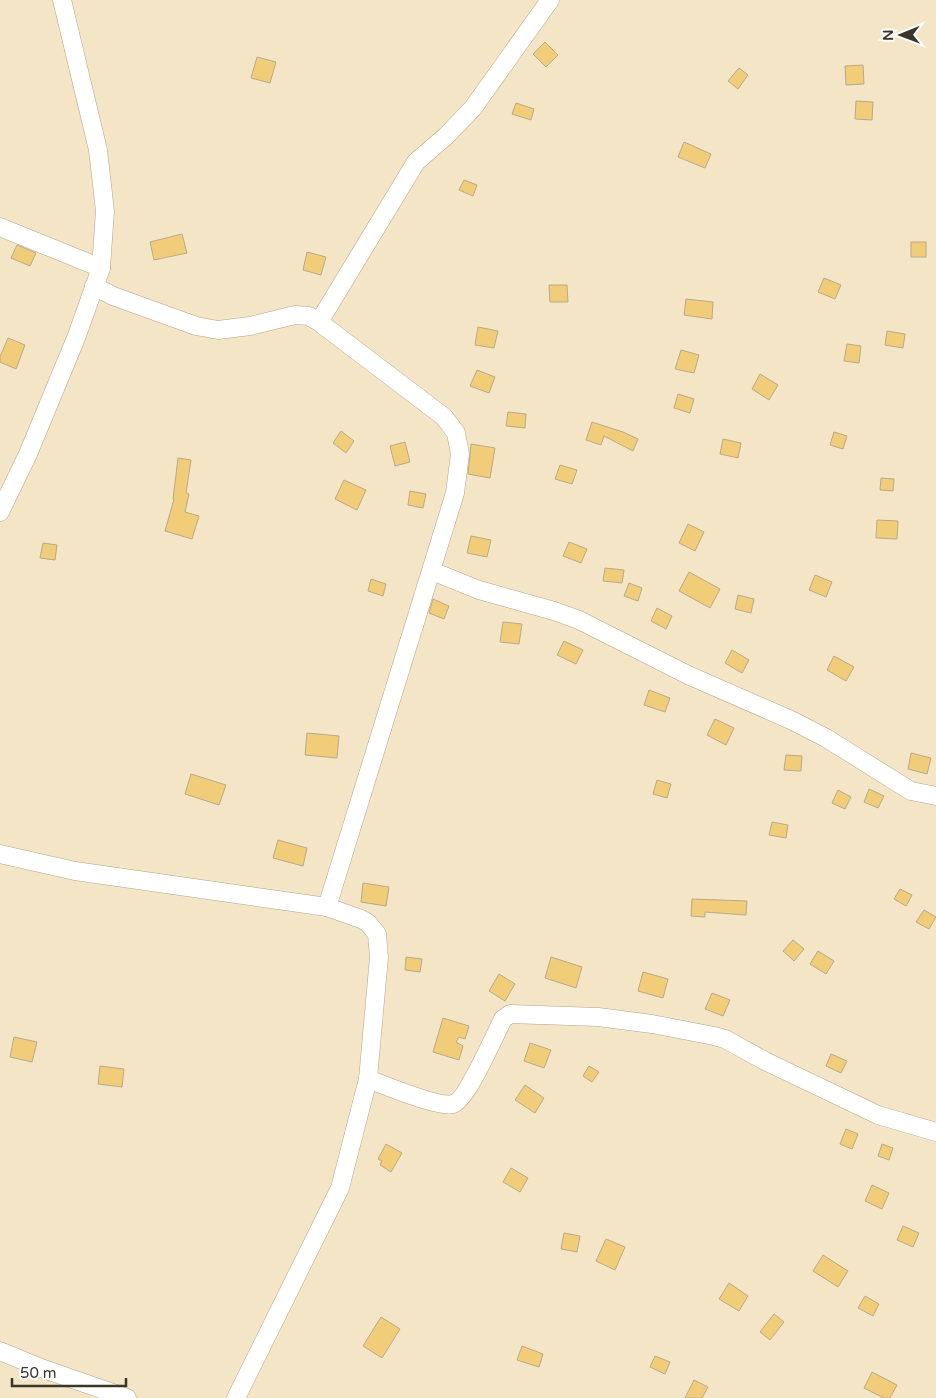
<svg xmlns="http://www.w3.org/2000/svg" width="936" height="1398" viewBox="0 0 936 1398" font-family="'Varela Round',sans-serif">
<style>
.building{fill:#f1cd79;stroke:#b8aa8b}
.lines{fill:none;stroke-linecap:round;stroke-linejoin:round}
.minor-casing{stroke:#b3a587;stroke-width:19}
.minor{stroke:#fff;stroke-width:18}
</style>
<rect width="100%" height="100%" fill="#f3e5c5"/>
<g class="building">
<path d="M 545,42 L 558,55 L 546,67 L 533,54 Z"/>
<path d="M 257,57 L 276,62 L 270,83 L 251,78 Z"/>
<path d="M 863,65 L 864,84 L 846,85 L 845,66 Z"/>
<path d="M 739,68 L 748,75 L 738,89 L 728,81 Z"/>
<path d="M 856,101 L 873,102 L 872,120 L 855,119 Z"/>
<path d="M 516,103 L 534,109 L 531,120 L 512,114 Z"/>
<path d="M 684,142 L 711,154 L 705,168 L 678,157 Z"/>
<path d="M 464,180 L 477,185 L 473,196 L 459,190 Z"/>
<path d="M 182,234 L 187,253 L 154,260 L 150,242 Z"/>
<rect x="911" y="242" width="15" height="15"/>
<path d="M 17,245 L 36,253 L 30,266 L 11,258 Z"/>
<path d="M 307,252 L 326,257 L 321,275 L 303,270 Z"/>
<path d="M 824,278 L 841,285 L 835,299 L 818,292 Z"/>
<path d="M 549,285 L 567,285 L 568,302 L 550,302 Z"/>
<path d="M 686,299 L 713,302 L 712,319 L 684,315 Z"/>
<path d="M 478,327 L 498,331 L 494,348 L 475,345 Z"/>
<path d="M 887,331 L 905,334 L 903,348 L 885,345 Z"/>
<path d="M 8,338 L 25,345 L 16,369 L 0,362 L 0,357 Z"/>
<path d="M 847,344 L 861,346 L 859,363 L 844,361 Z"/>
<path d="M 681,350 L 699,355 L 694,373 L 675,369 Z"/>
<path d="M 477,370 L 495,377 L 489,393 L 470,386 Z"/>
<path d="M 760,374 L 778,385 L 769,400 L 752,389 Z"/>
<path d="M 678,394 L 694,399 L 690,413 L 674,408 Z"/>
<path d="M 508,412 L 526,414 L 525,428 L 506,426 Z"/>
<path d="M 592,422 L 623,432 L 638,439 L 633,451 L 604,436 L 601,445 L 586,440 Z"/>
<path d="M 341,431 L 354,441 L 346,453 L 333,443 Z"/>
<path d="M 834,432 L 847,436 L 843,449 L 830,445 Z"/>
<path d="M 723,439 L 741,443 L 738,458 L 720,454 Z"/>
<path d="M 405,442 L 410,462 L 395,466 L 390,446 Z"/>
<path d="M 471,444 L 495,448 L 490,478 L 468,474 Z"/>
<path d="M 178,458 L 191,460 L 186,493 L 189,494 L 185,512 L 199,516 L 192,539 L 165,531 L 174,499 L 173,499 Z"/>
<path d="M 560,465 L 577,470 L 572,484 L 555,479 Z"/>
<path d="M 881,478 L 894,479 L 893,491 L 880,490 Z"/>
<path d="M 344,480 L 366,490 L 357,510 L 335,499 Z"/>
<path d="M 410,491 L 426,494 L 423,508 L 408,505 Z"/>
<path d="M 877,520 L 898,521 L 897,539 L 876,538 Z"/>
<path d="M 688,524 L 704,532 L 695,551 L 679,543 Z"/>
<path d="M 471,536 L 491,540 L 487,557 L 467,553 Z"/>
<path d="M 569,542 L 587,549 L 581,563 L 563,556 Z"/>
<path d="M 43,543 L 57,545 L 55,560 L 40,558 Z"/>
<path d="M 605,568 L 624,570 L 622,583 L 603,581 Z"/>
<path d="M 689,572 L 720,589 L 710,608 L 679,591 Z"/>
<path d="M 815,575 L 832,582 L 826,597 L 809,590 Z"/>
<path d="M 371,579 L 386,584 L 383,596 L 368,591 Z"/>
<path d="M 629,583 L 642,588 L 638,601 L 624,596 Z"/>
<path d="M 738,595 L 754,599 L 751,613 L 735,609 Z"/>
<path d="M 433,599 L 449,606 L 444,619 L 429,613 Z"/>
<path d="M 657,608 L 672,616 L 666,629 L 651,621 Z"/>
<path d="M 503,622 L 522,624 L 519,644 L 500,642 Z"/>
<path d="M 564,641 L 583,650 L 576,664 L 557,655 Z"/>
<path d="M 732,650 L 749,660 L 742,673 L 725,663 Z"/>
<path d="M 834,656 L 854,667 L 846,681 L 827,670 Z"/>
<path d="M 649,690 L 670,698 L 665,712 L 644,705 Z"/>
<path d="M 715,719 L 734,728 L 726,745 L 707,735 Z"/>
<path d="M 307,733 L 339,736 L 337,758 L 305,755 Z"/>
<path d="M 911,753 L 931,758 L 927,774 L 908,769 Z"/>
<path d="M 786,755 L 802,756 L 801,771 L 784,770 Z"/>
<path d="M 191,774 L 226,785 L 219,805 L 185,794 Z"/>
<path d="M 657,780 L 671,784 L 667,798 L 653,794 Z"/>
<path d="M 869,789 L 884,796 L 878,808 L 864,802 Z"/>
<path d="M 838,790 L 851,797 L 845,809 L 832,803 Z"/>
<path d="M 772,822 L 788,825 L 786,838 L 769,835 Z"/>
<path d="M 278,840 L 307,848 L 303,866 L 273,858 Z"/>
<path d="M 363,883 L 389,887 L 386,906 L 361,902 Z"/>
<path d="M 900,889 L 912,895 L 906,906 L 894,899 Z"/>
<path d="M 692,899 L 747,901 L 746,915 L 705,912 L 705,917 L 691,916 Z"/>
<path d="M 924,910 L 936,917 L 929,929 L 916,922 Z"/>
<path d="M 793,940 L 804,949 L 794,961 L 783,951 Z"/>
<path d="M 818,951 L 834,961 L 826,974 L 810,964 Z"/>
<path d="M 406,957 L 422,959 L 420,972 L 405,970 Z"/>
<path d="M 551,957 L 582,967 L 576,988 L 545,978 Z"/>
<path d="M 643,972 L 668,979 L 663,998 L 638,991 Z"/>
<path d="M 499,974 L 515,984 L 505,1001 L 489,991 Z"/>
<path d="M 712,993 L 730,1000 L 723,1016 L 705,1009 Z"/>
<path d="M 443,1018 L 469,1026 L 465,1039 L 459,1037 L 456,1042 L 463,1046 L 459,1060 L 433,1052 Z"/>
<path d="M 14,1037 L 37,1042 L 32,1062 L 10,1057 Z"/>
<path d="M 530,1043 L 551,1050 L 544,1068 L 524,1061 Z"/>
<path d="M 831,1054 L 847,1061 L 841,1073 L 826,1066 Z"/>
<path d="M 100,1066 L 124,1069 L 122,1087 L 98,1084 Z"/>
<path d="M 589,1066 L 599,1072 L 592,1082 L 583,1076 Z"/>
<path d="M 525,1085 L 544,1098 L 535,1113 L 515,1100 Z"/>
<path d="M 846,1129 L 858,1134 L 852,1149 L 840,1144 Z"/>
<path d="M 386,1144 L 402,1153 L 391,1172 L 380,1165 L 382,1161 L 378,1159 Z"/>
<path d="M 882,1144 L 893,1148 L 889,1160 L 878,1156 Z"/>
<path d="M 511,1168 L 528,1178 L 520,1192 L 503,1182 Z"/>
<path d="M 872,1185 L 889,1193 L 882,1209 L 865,1201 Z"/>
<path d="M 903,1226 L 919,1233 L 913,1247 L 897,1240 Z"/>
<path d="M 564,1233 L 580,1236 L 577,1252 L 561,1249 Z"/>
<path d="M 606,1239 L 625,1247 L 615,1270 L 596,1261 Z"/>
<path d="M 823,1255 L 848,1271 L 838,1287 L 813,1271 Z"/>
<path d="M 729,1283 L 748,1296 L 739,1311 L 719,1299 Z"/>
<path d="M 865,1296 L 879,1304 L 873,1316 L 858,1308 Z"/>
<path d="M 774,1314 L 784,1322 L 770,1340 L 760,1332 Z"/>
<path d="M 381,1317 L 400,1329 L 382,1358 L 363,1346 Z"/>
<path d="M 522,1346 L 543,1354 L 539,1367 L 517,1360 Z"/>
<path d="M 655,1356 L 670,1362 L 665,1374 L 650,1367 Z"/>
<path d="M 872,1372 L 897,1385 L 890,1398 L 884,1398 L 864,1388 Z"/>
<path d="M 694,1380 L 708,1387 L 702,1398 L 685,1398 Z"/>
</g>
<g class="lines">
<g class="minor-casing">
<g id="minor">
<path d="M 0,227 L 101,268"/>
<path d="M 319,322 L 416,162 L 446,136 L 473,108 L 550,0"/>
<path d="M 0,512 L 28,454 L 76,338 L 101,268 L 105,211 L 98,150 L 62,0"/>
<path d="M 432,571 L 479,590 L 554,611 L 579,620 L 688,675 L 793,721 L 826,738 L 911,791 L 936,796"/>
<path d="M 0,854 L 75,871 L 327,907 L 455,493 L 460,454 L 456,433 L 444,417 L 319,322 L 309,316 L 295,315 L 250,326 L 218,330 L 196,326 L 113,296 L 94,286"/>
<path d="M 368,1079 C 384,1085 439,1108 453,1104 C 466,1101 495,1035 503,1019 L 510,1014 L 598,1017 L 652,1024 L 714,1036 L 725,1039 L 765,1061 L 878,1115 L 936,1132"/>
<path d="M 0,1351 L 41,1368 L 127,1398"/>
<path d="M 236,1398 L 340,1188 L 368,1079 L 379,957 L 377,934 L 368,923 L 361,919 L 327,907"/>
</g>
</g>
<use href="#minor" class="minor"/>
</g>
<g transform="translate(901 35) rotate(269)" stroke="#ffffff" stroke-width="4" paint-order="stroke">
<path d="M0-4L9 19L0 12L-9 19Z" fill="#3b3529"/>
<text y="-8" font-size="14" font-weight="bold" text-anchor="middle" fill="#3b3529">N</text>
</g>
<path d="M12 1378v8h114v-8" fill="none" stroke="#3b3529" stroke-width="2.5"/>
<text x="20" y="1378" font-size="15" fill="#3b3529" stroke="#ffffff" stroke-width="4" paint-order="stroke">50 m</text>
</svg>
